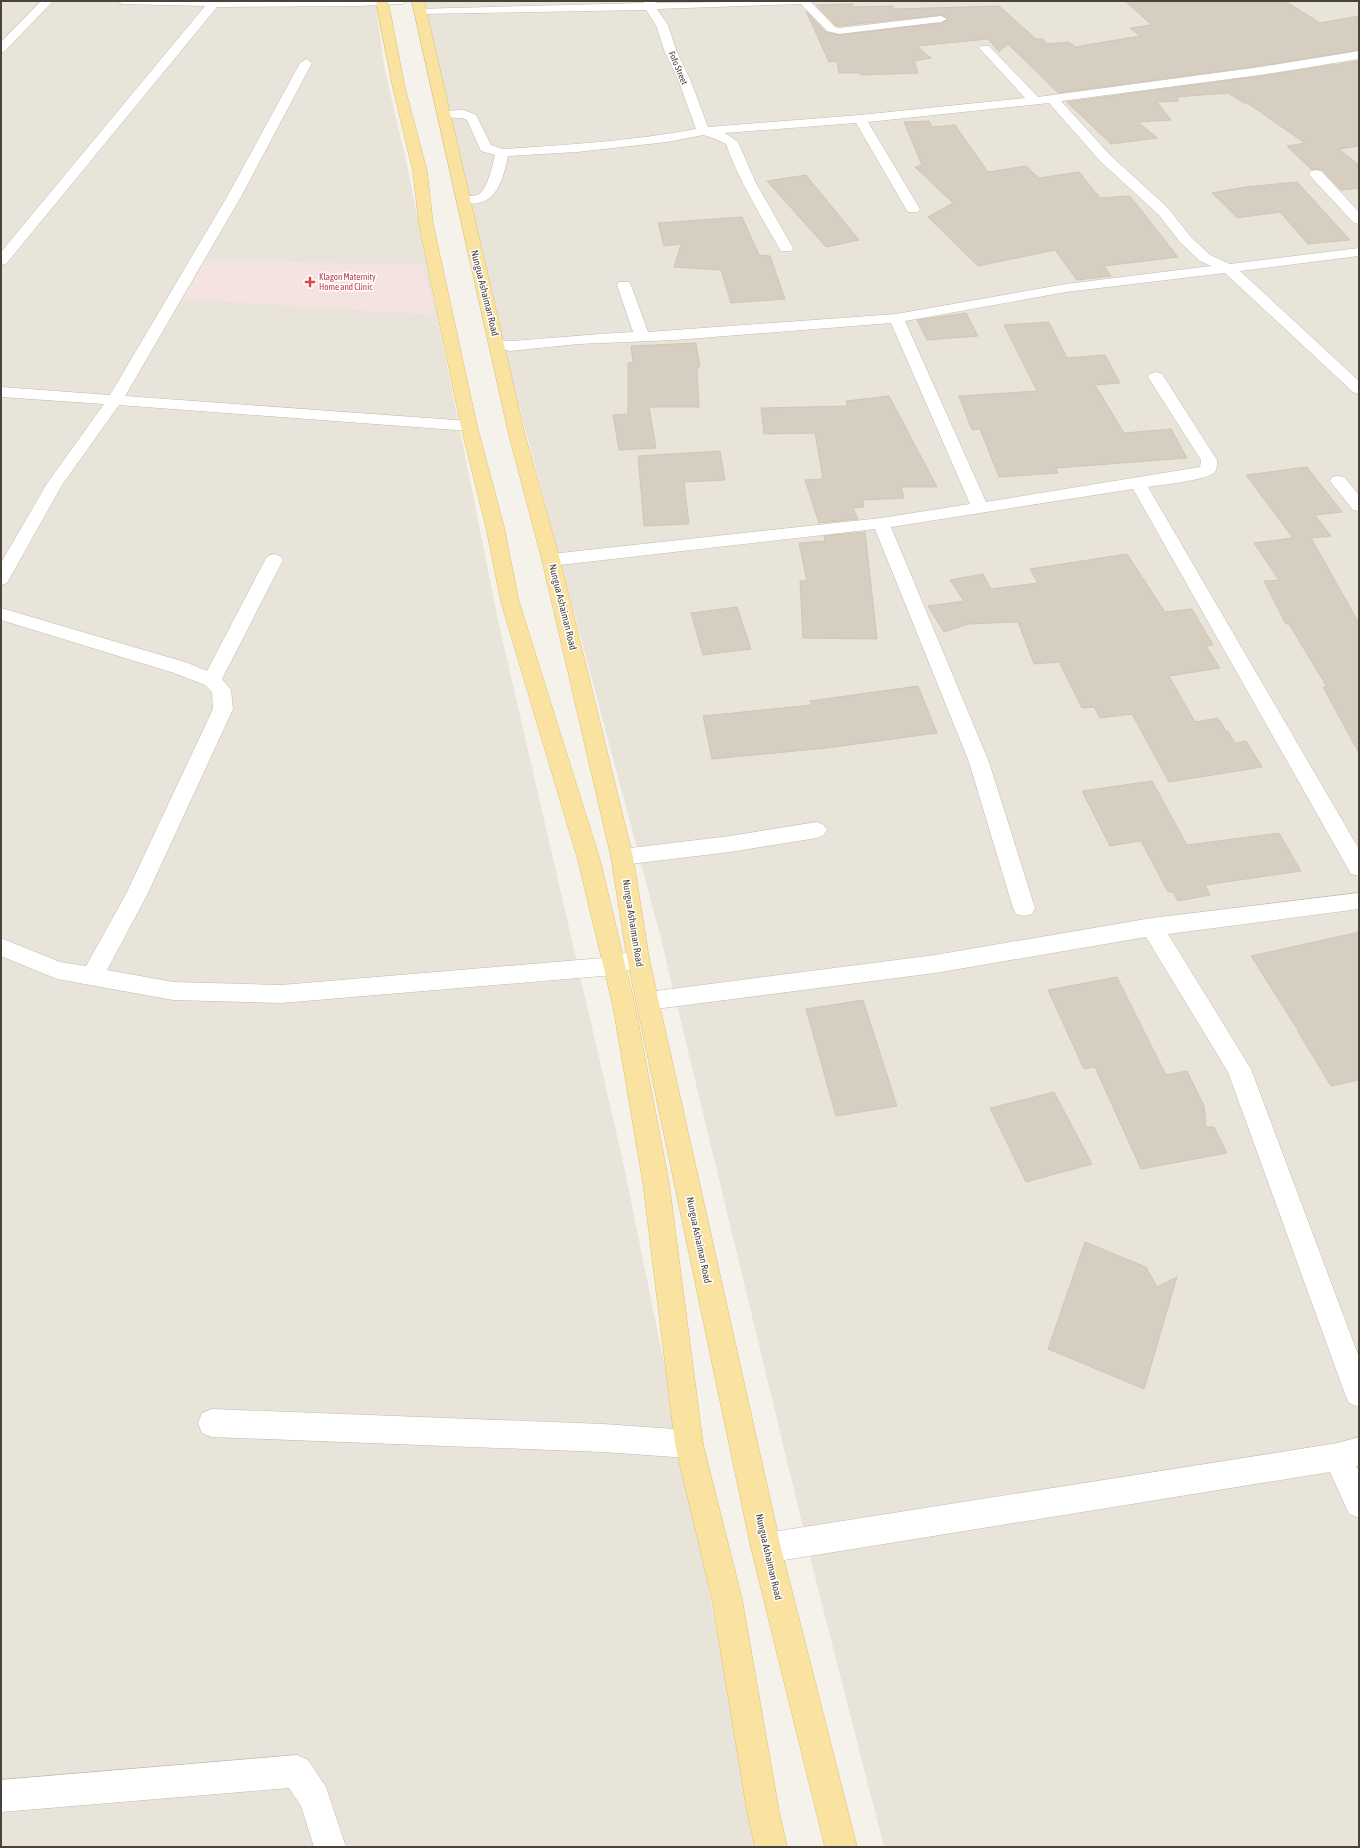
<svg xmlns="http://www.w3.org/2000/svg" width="1360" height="1848" viewBox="0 0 1360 1848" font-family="'Asap Condensed',sans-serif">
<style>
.residential{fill:#e9e4da}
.medical{fill:#f4e3e0}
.building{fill:#d6cec1;stroke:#d1c6b5}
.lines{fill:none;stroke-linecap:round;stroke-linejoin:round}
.minor-casing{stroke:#c0baae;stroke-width:1}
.major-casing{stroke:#dfc06f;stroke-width:1}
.minor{fill:#fff;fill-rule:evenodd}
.major{fill:#fae2a0;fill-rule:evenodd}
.health-dot{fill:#e0444e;stroke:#fff;stroke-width:1.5}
.labels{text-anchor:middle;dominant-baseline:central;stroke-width:3;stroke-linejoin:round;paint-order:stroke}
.far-street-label{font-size:9px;fill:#494339;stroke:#fff}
.far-health-label{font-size:9px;fill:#be3a42;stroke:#fff;text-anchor:start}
.street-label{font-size:10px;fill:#494339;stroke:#fff}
</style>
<rect width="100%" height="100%" fill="#f5f2ec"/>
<g class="residential">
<path d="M 1,1 L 375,1 L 385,71 L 406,160 L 497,616 L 622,1157 L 693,1505 L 757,1847 L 1,1847 Z"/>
<path d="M 423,1 L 1359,1 L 1359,1847 L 884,1847 L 816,1581 L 660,935 L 483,270 Z"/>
</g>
<path class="medical" d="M 206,260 L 423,265 L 436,315 L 182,299 Z"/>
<g class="building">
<path d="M 1125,1 L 1285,1 L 1320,23 L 1359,16 L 1359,50 L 1260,66 L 1058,93 L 1008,44 L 999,52 L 988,39 L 917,46 L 931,58 L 914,61 L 918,73 L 861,75 L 860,73 L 839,73 L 837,61 L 829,62 L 806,11 L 826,32 L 839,35 L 941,23 L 948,18 L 941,15 L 839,26 L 836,26 L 816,5 L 852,4 L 853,7 L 893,6 L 895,9 L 999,6 L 1036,39 L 1043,39 L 1047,44 L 1069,42 L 1075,47 L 1140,36 L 1130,28 L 1152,25 Z"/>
<path d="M 1359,61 L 1359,146 L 1339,149 L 1359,165 L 1359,188 L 1341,190 L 1322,170 L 1311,169 L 1287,146 L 1305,143 L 1247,103 L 1244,103 L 1228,93 L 1176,97 L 1179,101 L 1157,102 L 1171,120 L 1138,122 L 1157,138 L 1111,144 L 1067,102 L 1260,76 Z"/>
<path d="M 929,121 L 932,127 L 955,125 L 988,172 L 1026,166 L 1039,178 L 1079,172 L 1100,198 L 1130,196 L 1178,257 L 1104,266 L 1111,276 L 1077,280 L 1055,250 L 978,266 L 928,217 L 953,203 L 915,167 L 922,165 L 904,122 Z"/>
<path d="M 806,175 L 859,240 L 826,247 L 767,181 Z"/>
<path d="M 1297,182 L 1350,240 L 1308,244 L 1280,212 L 1237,218 L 1212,193 L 1245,187 Z"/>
<path d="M 742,217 L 759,255 L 770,256 L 785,299 L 731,303 L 721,270 L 674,267 L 681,244 L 664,246 L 658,223 Z"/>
<path d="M 966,313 L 978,336 L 927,340 L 917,320 Z"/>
<path d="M 1049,322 L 1067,358 L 1105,355 L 1120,383 L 1095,385 L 1124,433 L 1171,429 L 1187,458 L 1056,468 L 1058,473 L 999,477 L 980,429 L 972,430 L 959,396 L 1037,391 L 1004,325 Z"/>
<path d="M 696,343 L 700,367 L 697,367 L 699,407 L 649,407 L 656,448 L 619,450 L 613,415 L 628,414 L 628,363 L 633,362 L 631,346 Z"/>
<path d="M 889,396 L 937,487 L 901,487 L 904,498 L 863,500 L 864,507 L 853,508 L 858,519 L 819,523 L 805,480 L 823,479 L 815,433 L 764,434 L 761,408 L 848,406 L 846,401 Z"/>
<path d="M 720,451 L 725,480 L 684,482 L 689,524 L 644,526 L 638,456 Z"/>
<path d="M 1307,467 L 1342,512 L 1315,515 L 1331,536 L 1311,538 L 1359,623 L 1359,753 L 1323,687 L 1327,687 L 1289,624 L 1286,624 L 1264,581 L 1279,580 L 1254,543 L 1293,538 L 1246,475 Z"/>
<path d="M 865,532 L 877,639 L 803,638 L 800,581 L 807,581 L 799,543 L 825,541 L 824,536 Z"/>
<path d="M 1127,554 L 1165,612 L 1192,609 L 1213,645 L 1206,646 L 1220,668 L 1169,676 L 1195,722 L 1218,718 L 1226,731 L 1228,731 L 1235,743 L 1246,741 L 1262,767 L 1169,782 L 1132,714 L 1100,718 L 1094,707 L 1082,708 L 1059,662 L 1034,664 L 1018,622 L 968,624 L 944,632 L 928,606 L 964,601 L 950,580 L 983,574 L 991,589 L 1038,583 L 1030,569 Z"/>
<path d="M 737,607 L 751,649 L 703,655 L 691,613 Z"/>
<path d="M 918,686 L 937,733 L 827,748 L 712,759 L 703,716 L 812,705 L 810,701 Z"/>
<path d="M 1152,781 L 1187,845 L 1279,833 L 1301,871 L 1205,885 L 1210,895 L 1178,901 L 1173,892 L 1168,892 L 1141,841 L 1110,846 L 1082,791 Z"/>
<path d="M 1359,932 L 1359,1080 L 1331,1086 L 1297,1030 L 1298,1030 L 1251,956 Z"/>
<path d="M 1117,977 L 1166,1075 L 1187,1071 L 1204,1106 L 1206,1127 L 1214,1127 L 1227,1153 L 1141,1169 L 1095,1067 L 1084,1069 L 1048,990 Z"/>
<path d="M 863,1000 L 897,1106 L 836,1116 L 806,1009 Z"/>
<path d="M 1054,1092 L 1092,1164 L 1026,1182 L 990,1108 Z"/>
<path d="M 1085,1242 L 1146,1267 L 1157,1287 L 1177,1277 L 1144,1389 L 1048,1349 Z"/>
</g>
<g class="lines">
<g class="minor-casing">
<g id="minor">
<path d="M 41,1 L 53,1 L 5,51 L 1,53 L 1,42 Z"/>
<path d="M 116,1 L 408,1 L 402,4 L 358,6 L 217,7 L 6,264 L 1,265 L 1,252 L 205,6 L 122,4 Z"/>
<path d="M 644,1 L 656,1 L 656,3 L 810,1 L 835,27 L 839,28 L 941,16 L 947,19 L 941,22 L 839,34 L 827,31 L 801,4 L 657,9 L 668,25 L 676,50 L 690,79 L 708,127 L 860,115 L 1025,98 L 981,50 L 979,48 L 981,46 L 989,46 L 1038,97 L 1260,67 L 1359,51 L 1359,59 L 1260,75 L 1061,101 L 1110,155 L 1168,208 L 1190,236 L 1210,255 L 1230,264 L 1359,248 L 1359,256 L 1240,271 L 1359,381 L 1359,394 L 1353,392 L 1225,273 L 1066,292 L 905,321 L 986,502 L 1200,467 L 1201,460 L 1148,377 L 1150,374 L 1156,372 L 1162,374 L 1217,460 C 1217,464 1217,469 1215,472 C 1209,480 1160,485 1148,487 L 1359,849 L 1359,876 L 1351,874 L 1133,489 L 891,527 L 989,762 L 1035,908 L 1032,914 L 1024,916 L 1016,914 L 1013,908 L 969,762 L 875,529 L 551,566 L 545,564 L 542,560 L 545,556 L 551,554 L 881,518 L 970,504 L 891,323 L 675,340 L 578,344 L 510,351 L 492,346 L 489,343 L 492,340 C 499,338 505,342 513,341 C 553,338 593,334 633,332 L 617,285 L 619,282 L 629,282 L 631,285 L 648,332 L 896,314 L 1066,284 L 1211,266 L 1200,261 L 1180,242 L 1158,214 L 1100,161 L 1049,103 L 868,122 L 920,209 L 918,212 L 908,212 L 906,209 L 856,123 L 725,133 L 738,142 L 756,183 L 793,248 L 791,251 L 781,251 L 779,248 C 760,214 739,181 726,144 L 716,139 L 703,135 L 667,142 L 577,152 L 508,156 C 502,185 494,211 458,202 L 456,199 L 458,196 C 464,195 471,197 477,195 C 487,192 493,164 495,155 L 481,151 L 467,120 L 462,118 L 440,117 L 438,114 L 440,111 L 464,110 L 476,115 L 491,145 L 503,149 C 567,145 632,141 696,129 L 678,79 L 664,50 L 656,25 L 646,10 L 420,14 L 414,11 L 416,9 L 644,3 Z"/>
<path d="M 306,59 L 312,63 L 242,195 L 125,396 L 469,421 L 475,423 L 477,426 L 475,429 L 469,431 L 119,405 L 62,485 L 7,583 L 1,585 L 1,563 L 46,485 L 104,404 L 1,397 L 1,387 L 110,395 L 228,195 L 300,63 Z"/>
<path d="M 1316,170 L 1321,171 L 1359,212 L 1359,224 L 1354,223 L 1311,177 L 1309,174 L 1311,171 Z"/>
<path d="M 1338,476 L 1344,477 L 1359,495 L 1359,511 L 1353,510 L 1330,481 L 1332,477 Z"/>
<path d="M 274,554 L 280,556 L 283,560 L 222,679 L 231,690 L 233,709 L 147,895 L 107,970 L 173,982 L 281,985 L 614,957 L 638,949 L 646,952 L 649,958 L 646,964 L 614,975 L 281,1003 L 173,1000 L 57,979 L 1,956 L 1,938 L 60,962 L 86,966 L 126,894 L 213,709 L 212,692 L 205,685 L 174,673 L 1,620 L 1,608 L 188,663 L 207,671 L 265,560 L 268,556 Z"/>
<path d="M 817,822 L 824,825 L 827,830 L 824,835 L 817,838 L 730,852 L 622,865 L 614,863 L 611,857 L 614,851 L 622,849 L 730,836 Z"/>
<path d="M 1359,893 L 1359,909 L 1168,934 L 1251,1069 L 1359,1357 L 1359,1407 L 1349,1403 L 1345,1394 L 1228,1072 L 1146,937 L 935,973 L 648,1010 L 640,1008 L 637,1001 L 640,994 L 648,992 L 935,955 L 1152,918 Z"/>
<path d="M 212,1409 L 603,1424 L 689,1430 L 699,1434 L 703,1444 L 699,1454 L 689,1458 L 603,1452 L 212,1437 L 202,1433 L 198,1423 L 202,1413 Z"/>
<path d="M 1359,1437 L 1359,1465 L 1356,1466 L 1359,1471 L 1359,1518 L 1349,1514 L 1330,1472 L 766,1563 L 756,1558 L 751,1548 L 756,1538 L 766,1533 L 1338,1443 Z"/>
<path d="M 297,1755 L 308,1760 L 326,1787 L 346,1847 L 314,1847 L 301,1806 L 289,1788 L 1,1812 L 1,1780 Z"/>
</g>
</g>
<g class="major-casing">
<g id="major">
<path d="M 376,1 L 388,1 L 405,88 L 427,171 L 433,224 L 477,426 L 504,527 L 519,602 L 600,860 L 635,1006 L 669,1183 L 703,1444 L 742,1599 L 779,1811 L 787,1847 L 755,1847 L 747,1811 L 712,1599 L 675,1444 L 643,1183 L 613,1006 L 578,860 L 501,602 L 486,527 L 461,426 L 419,224 L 413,171 L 393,88 Z"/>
<path d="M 412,1 L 424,1 L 525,435 L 560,560 L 633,857 L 649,958 L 781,1548 L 857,1847 L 825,1847 L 751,1548 L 627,958 L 611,857 L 542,560 L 509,435 Z"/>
</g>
</g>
<use href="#minor" class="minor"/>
<use href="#major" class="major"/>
</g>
<path class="health-dot" d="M308 276h4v4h4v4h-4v4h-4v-4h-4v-4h4z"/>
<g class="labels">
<g class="far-street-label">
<text transform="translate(678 68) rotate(67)">Fofo Street</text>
</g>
<g class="far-health-label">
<text x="319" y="277">Klagon Maternity<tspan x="319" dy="10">Home and Clinic</tspan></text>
</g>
<g class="street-label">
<text transform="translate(485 293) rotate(76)">Nungua Ashaiman Road</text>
<text transform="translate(563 607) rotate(76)">Nungua Ashaiman Road</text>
<text transform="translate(633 923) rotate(81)">Nungua Ashaiman Road</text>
<text transform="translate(699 1240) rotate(78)">Nungua Ashaiman Road</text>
<text transform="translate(769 1557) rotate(77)">Nungua Ashaiman Road</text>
</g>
</g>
<rect width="1360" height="1848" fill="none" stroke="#494339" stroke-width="4"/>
</svg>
